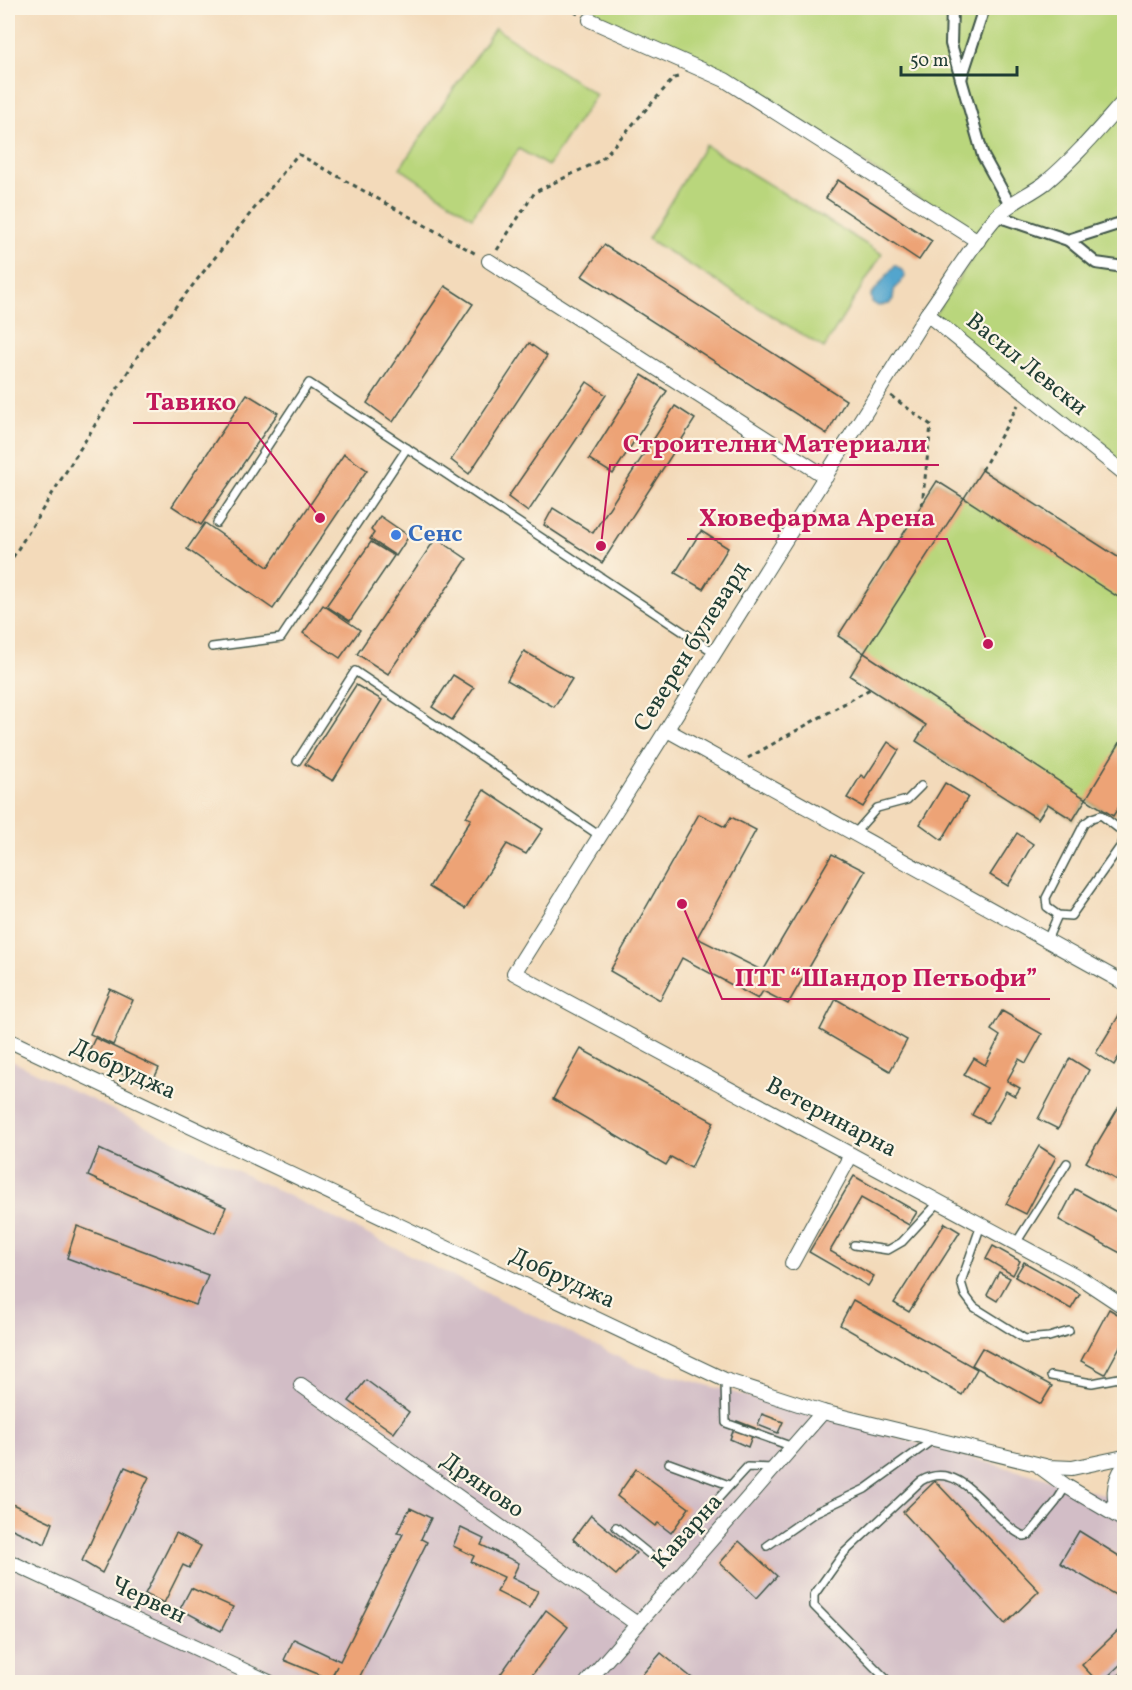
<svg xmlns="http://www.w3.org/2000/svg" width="1132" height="1690" viewBox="0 0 1132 1690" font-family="Vollkorn,serif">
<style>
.industrial{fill:#d2bdc6}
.green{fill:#b9d67c;stroke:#6c8a58;stroke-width:1.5}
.water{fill:#52a5cd;stroke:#387180;stroke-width:1.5}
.building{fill:#eda376}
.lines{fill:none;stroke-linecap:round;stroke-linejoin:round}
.service-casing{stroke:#3f5548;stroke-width:10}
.pedestrian-casing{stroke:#3f5548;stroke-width:14}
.minor-casing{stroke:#3f5548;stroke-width:16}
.path{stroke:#3f5548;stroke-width:3;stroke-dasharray:4.5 4.5;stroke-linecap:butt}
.service{stroke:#fff;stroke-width:7}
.pedestrian{stroke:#fff;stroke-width:10}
.minor{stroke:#fff;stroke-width:14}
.shop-dot{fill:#3f7fe0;stroke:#fcf5e5;stroke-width:2}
.labels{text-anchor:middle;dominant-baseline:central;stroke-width:4.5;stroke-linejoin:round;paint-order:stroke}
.street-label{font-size:24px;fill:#1f3d34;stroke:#fcf5e5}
.shop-label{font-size:24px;font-weight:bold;fill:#366cbe;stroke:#fcf5e5;text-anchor:start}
.leader{fill:none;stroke:#c2185b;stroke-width:2}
.callout-dot{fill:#c2185b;stroke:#fcf5e5;stroke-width:2}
.callout-label{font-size:26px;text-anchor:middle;font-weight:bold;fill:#c2185b;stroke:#fcf5e5;stroke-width:4.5;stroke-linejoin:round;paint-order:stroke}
</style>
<rect width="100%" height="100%" fill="#fcf5e5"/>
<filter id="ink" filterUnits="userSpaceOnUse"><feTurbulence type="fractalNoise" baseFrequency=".0167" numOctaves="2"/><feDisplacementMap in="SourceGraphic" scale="12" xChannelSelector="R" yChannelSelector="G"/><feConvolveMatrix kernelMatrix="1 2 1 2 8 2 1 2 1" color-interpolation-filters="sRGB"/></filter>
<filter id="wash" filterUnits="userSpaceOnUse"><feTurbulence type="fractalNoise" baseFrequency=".008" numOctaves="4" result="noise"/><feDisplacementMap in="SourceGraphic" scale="24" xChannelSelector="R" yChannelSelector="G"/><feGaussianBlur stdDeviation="1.35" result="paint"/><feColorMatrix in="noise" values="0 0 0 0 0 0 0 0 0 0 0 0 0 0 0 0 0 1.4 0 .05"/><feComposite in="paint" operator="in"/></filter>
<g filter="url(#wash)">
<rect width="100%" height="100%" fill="#f3daba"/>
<path class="industrial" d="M 8,1059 L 637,1366 L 1124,1500 L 1124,1682 L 8,1682 Z"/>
<g class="green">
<path d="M 593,8 L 1124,8 L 1124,471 L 931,320 L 984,240 L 729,76 L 595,14 Z"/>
<path d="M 495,28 L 596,95 L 548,166 L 519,149 L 472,217 L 400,168 Z"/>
<path d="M 705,145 L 882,254 L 824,348 L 648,239 Z"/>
<path d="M 982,470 L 1124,561 L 1124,799 L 1113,816 L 1086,800 L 1073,820 L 1048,804 L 1038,819 L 916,741 L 926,725 L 850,676 L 864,653 L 838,636 L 937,481 L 964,498 Z"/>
</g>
<path class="water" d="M 895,265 L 904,272 L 905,277 L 894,290 L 893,299 L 889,304 L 878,306 L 872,302 L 871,295 Z"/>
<g id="blocks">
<g class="building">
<path d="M 838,180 L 932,241 L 919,260 L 826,198 Z"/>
<path d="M 604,245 L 846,400 L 827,434 L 582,276 Z"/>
<path d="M 445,286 L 473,304 L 393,422 L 367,403 Z"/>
<path d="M 529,343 L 547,356 L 469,474 L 451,460 Z"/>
<path d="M 642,375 L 667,391 L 613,474 L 589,459 Z"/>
<path d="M 587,382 L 606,395 L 528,512 L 508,497 Z"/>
<path d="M 247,394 L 278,413 L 201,525 L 172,506 Z"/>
<path d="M 675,406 L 695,419 L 602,563 L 544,525 L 553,508 L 593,533 Z"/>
<path d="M 344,454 L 367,470 L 273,609 L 187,549 L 205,523 L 268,567 Z"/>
<path d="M 982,470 L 1124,561 L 1124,601 L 964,498 Z"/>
<path d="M 937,481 L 964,498 L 864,653 L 838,636 Z"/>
<path d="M 380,516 L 409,536 L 396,556 L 370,539 L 374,533 L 371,530 Z"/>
<path d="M 701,531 L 728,548 L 703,589 L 675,573 Z"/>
<path d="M 436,538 L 467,559 L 388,674 L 357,654 Z"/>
<path d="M 371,542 L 394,556 L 350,621 L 326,606 Z"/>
<path d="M 323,605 L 360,630 L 340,658 L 303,633 Z"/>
<path d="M 524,651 L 572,679 L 554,707 L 507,680 Z"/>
<path d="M 864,653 L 1086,799 L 1073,820 L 1048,804 L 1038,819 L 916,741 L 926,725 L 850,676 Z"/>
<path d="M 453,675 L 474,688 L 452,720 L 432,707 Z"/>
<path d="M 356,685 L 382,700 L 333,781 L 305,764 Z"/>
<path d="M 1124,736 L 1124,799 L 1113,816 L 1086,799 Z"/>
<path d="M 888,742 L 899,750 L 863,807 L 847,798 L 861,775 L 865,778 Z"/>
<path d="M 945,783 L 968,797 L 942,840 L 920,824 Z"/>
<path d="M 484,790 L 543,829 L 526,854 L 507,844 L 465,909 L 429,887 L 471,819 L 466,817 Z"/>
<path d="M 699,814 L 725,827 L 731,817 L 756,830 L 697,938 L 763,971 L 832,854 L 865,871 L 788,1004 L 763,991 L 758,999 L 682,958 L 660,1000 L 610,971 Z"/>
<path d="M 1017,833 L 1033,844 L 1008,886 L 990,875 Z"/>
<path d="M 110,989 L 133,1000 L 113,1045 L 90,1034 Z"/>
<path d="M 836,999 L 907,1040 L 890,1071 L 820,1030 Z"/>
<path d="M 1124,1007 L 1124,1048 L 1114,1065 L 1096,1053 Z"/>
<path d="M 1002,1011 L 1042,1034 L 1026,1063 L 1019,1059 L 1007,1081 L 1020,1088 L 1015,1096 L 1006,1091 L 988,1123 L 972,1115 L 987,1088 L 964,1075 L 974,1058 L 985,1065 L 1000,1036 L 991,1030 Z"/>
<path d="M 95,1038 L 159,1068 L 150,1087 L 86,1057 Z"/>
<path d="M 581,1049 L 714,1122 L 691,1168 L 671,1157 L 666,1165 L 553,1099 Z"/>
<path d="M 1070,1058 L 1089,1070 L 1058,1129 L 1038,1119 Z"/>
<path d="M 1124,1098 L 1124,1166 L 1116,1180 L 1086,1162 Z"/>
<path d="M 1039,1146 L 1056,1157 L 1026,1214 L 1006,1204 Z"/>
<path d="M 99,1149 L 226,1207 L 215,1233 L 88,1176 Z"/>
<path d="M 854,1176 L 917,1212 L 909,1225 L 861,1198 L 830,1251 L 874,1276 L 868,1286 L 809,1252 Z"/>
<path d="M 1075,1189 L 1124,1216 L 1124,1255 L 1059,1220 Z"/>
<path d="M 945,1223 L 960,1232 L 909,1312 L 894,1303 Z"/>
<path d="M 77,1226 L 208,1275 L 196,1305 L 67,1258 Z"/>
<path d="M 993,1246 L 1020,1261 L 1013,1275 L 986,1259 Z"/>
<path d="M 1024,1262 L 1080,1294 L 1071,1309 L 1015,1277 Z"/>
<path d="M 999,1272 L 1010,1278 L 997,1301 L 987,1295 Z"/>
<path d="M 853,1300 L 977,1369 L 962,1395 L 840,1325 Z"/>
<path d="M 1109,1309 L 1124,1318 L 1124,1339 L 1105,1374 L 1081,1361 Z"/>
<path d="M 982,1348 L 1052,1386 L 1041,1404 L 972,1365 Z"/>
<path d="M 366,1380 L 409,1412 L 394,1433 L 349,1401 Z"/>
<path d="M 762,1414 L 783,1422 L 778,1433 L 758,1425 Z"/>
<path d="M 737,1421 L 755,1428 L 748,1447 L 730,1439 Z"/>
<path d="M 125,1467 L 149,1477 L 102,1573 L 82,1561 Z"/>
<path d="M 636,1469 L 689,1508 L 671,1533 L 658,1523 L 655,1526 L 617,1496 Z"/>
<path d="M 935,1481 L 1039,1591 L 1005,1624 L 903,1512 Z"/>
<path d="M 8,1502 L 53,1523 L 45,1544 L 8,1527 Z"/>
<path d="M 410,1508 L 431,1518 L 421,1539 L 427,1542 L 357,1682 L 337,1682 L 331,1679 L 337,1666 L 330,1679 L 284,1660 L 294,1639 L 340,1661 L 403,1534 L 397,1533 Z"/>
<path d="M 591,1515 L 636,1553 L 616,1575 L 573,1539 Z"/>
<path d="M 461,1528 L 484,1539 L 481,1545 L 519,1563 L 512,1578 L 538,1591 L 529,1608 L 497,1592 L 504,1577 L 471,1562 L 474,1556 L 453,1546 Z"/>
<path d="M 1079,1531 L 1124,1559 L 1124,1600 L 1060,1563 Z"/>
<path d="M 176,1533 L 201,1546 L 189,1568 L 183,1565 L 164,1603 L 145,1594 Z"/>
<path d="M 739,1541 L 777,1576 L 757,1598 L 720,1563 Z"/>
<path d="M 191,1588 L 233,1607 L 221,1631 L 180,1609 Z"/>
<path d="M 546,1610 L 568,1627 L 527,1682 L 495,1682 Z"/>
<path d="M 1124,1625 L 1124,1661 L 1102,1682 L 1098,1682 L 1082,1665 Z"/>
<path d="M 661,1653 L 697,1682 L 648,1682 L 641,1676 Z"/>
</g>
</g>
</g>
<g filter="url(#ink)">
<use href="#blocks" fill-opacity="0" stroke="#3f5548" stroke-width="1.5"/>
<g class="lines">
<g class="service-casing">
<g id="service">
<path d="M 217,523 L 309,383 L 715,653"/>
<path d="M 212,647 L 281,638 L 407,448"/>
<path d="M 297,761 L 355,671 L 600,836"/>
<path d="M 855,833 L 877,808 L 907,800 L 921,786"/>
<path d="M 1124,833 L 1101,815 L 1092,818 L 1084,824 L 1046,898 L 1047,907 L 1058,915 L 1071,916 L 1122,844 L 1124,836"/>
<path d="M 1047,940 L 1058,915"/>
<path d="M 981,1225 L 961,1282 L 965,1295 L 974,1307 L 1025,1339 L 1049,1337 L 1069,1331"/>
<path d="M 1016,1243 L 1067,1163"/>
<path d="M 854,1245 L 888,1250 L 902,1242 L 939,1202"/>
<path d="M 1051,1376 L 1092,1383 L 1124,1377"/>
<path d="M 725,1380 L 726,1423 L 793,1447"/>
<path d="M 669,1463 L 729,1485"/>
<path d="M 616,1527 L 654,1558 L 662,1556 L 672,1549 L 747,1467 L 772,1468"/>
<path d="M 767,1546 L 816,1512 L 865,1489 L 934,1439"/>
<path d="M 889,1682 L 814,1606 L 814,1595 L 844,1553 L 921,1481 C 963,1456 992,1523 1024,1536 L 1029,1535 L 1056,1502 L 1066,1486"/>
</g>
</g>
<g class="pedestrian-casing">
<g id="pedestrian">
<path d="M 952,8 L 951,44 L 983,156 L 1010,205"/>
<path d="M 961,79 L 984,8"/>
<path d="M 997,216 L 1068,240 L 1124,222"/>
<path d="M 1068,240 L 1096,263 L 1124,267"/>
</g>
</g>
<g class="minor-casing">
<g id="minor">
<path d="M 590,20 L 725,80 L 978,241"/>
<path d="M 1124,101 C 1099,129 1074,159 1045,183 C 1029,195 1010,202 996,217 C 970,247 950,282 927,314 L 514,973 L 1082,1279 L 1124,1307"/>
<path d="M 489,261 L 826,477"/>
<path d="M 927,314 L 1124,473"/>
<path d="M 667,730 L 1124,983"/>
<path d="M 8,1040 L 725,1380 L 823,1412 L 1049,1467 L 1072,1468 L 1124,1457"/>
<path d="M 792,1263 L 851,1155"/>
<path d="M 301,1385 L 637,1624"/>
<path d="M 1040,1467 L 1066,1486 L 1124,1520"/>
<path d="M 1121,1518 C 1112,1500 1112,1483 1124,1466"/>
<path d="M 8,1561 L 269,1682"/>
<path d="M 587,1682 L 823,1412"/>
<path d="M 1122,1682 L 1124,1680"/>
</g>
</g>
<g class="path">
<path d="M 567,8 L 578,14"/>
<path d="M 497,250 L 535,192 L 601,160 L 674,78 L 682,76"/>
<path d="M 891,396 L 931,425 L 922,505"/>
<path d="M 982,470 L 1018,405"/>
<path d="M 8,565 L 144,346 L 298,154 L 478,255"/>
<path d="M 748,758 L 870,689"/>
</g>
<use href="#service" class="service"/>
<use href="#pedestrian" class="pedestrian"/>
<use href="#minor" class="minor"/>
</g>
</g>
<circle class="shop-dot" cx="396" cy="535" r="6"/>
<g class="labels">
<g class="street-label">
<text transform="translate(1026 365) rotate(39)">Васил Левски</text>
<text transform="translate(692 647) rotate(-58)">Северен булевард</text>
<text transform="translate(123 1070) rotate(25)">Добруджа</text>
<text transform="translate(831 1118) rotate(28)">Ветеринарна</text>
<text transform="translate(562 1279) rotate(25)">Добруджа</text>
<text transform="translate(482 1486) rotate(35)">Дряново</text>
<text transform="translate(688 1532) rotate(-48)">Каварна</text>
<text transform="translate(148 1601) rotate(25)">Червен</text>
</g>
<g class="shop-label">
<text x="408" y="535">Сенс</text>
</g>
</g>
<path class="leader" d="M320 518L248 423H133M601 546L610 465H939M988 644L947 539H687M682 904L722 999H1050"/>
<g class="callout-dot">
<circle cx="320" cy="518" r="6"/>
<circle cx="601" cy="546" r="6"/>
<circle cx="988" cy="644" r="6"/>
<circle cx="682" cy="904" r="6"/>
</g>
<g class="callout-label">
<text x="191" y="410">Тавико</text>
<text x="775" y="452">Строителни Материали</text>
<text x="817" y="526">Хювефарма Арена</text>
<text x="886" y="986">ПТГ “Шандор Петьофи”</text>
</g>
<rect width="1132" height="1690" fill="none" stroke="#fcf5e5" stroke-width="30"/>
<path d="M901 66v9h116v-9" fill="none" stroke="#1f3d34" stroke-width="3"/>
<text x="910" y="66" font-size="18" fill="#1f3d34" stroke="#fcf5e5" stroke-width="4.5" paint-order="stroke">50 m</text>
</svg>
